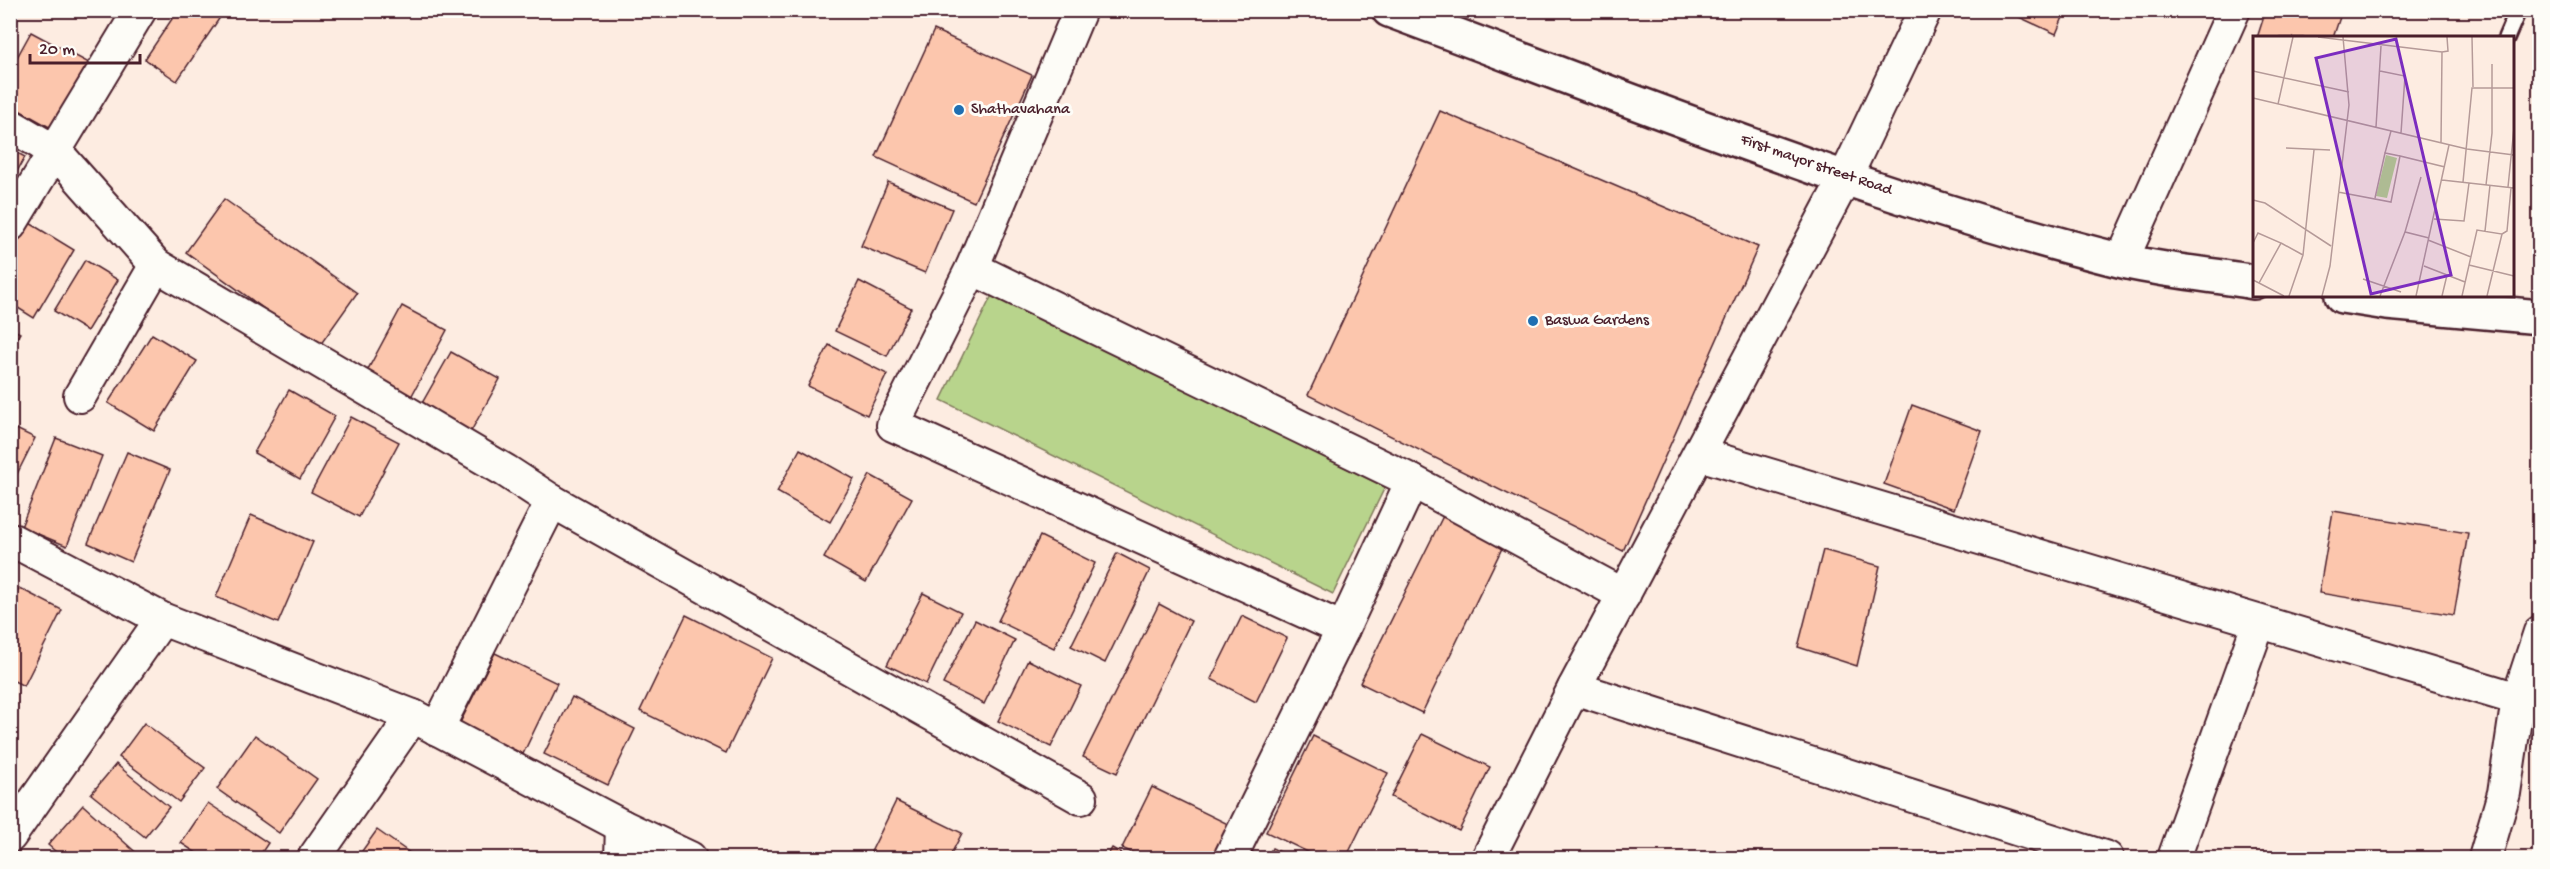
<svg xmlns="http://www.w3.org/2000/svg" width="2550" height="869" viewBox="0 0 2550 869" font-family="'Gochi Hand',sans-serif">
<style>
.green{fill:#b8d48c;stroke:#817a5c;stroke-width:1.5}
.building{fill:#fcc6ad;stroke:#4a1f2b;stroke-width:1.5}
.lines{fill:none;stroke-linecap:round;stroke-linejoin:round}
.lane-casing{stroke:#4a1f2b;stroke-width:20}
.street-casing{stroke:#4a1f2b;stroke-width:36}
.secondary-casing{stroke:#4a1f2b;stroke-width:38}
.lane{stroke:#fdfcf7;stroke-width:15}
.street{stroke:#fdfcf7;stroke-width:32}
.secondary{stroke:#fdfcf7;stroke-width:33}
.poi-dot{fill:#1f6fb2;stroke:#fdfcf7;stroke-width:2}
.labels{text-anchor:middle;dominant-baseline:central;stroke-width:6;stroke-linejoin:round;paint-order:stroke}
.poi-label{font-size:16px;fill:#4a1f2b;stroke:#fdfcf7;text-anchor:start}
.street-label{font-size:16px;fill:#4a1f2b;stroke:#fdfcf7}
.inset-road{fill:none;stroke:#b59a98;stroke-width:1.5}
.view{fill:#7b2cbf;fill-opacity:0.15;stroke:#7b2cbf;stroke-width:3}
.inset-edge{fill:none;stroke:#4a1f2b;stroke-width:3}
</style>
<rect width="100%" height="100%" fill="#fdece1"/>
<filter id="ink" filterUnits="userSpaceOnUse"><feTurbulence type="fractalNoise" baseFrequency=".0167" numOctaves="2"/><feDisplacementMap in="SourceGraphic" scale="12" xChannelSelector="R" yChannelSelector="G"/><feConvolveMatrix kernelMatrix="1 2 1 2 8 2 1 2 1" color-interpolation-filters="sRGB"/></filter>
<g filter="url(#ink)">
<path class="green" d="M 993,293 L 1385,487 L 1333,594 L 941,400 Z"/>
<g class="building">
<path d="M 10,10 L 17,10 L 10,22 Z"/>
<path d="M 103,10 L 124,10 L 119,20 Z"/>
<path d="M 178,10 L 225,10 L 177,81 L 145,59 Z"/>
<path d="M 2004,10 L 2066,10 L 2056,34 Z"/>
<path d="M 2266,10 L 2331,10 L 2341,14 L 2333,38 L 2257,38 Z"/>
<path d="M 2354,10 L 2368,10 L 2365,16 Z"/>
<path d="M 934,30 L 1032,75 L 974,202 L 876,157 Z"/>
<path d="M 31,32 L 89,63 L 53,129 L 10,105 L 10,70 Z"/>
<path d="M 1440,111 L 1758,247 L 1623,551 L 1308,395 Z"/>
<path d="M 10,149 L 25,157 L 10,184 Z"/>
<path d="M 888,182 L 952,209 L 925,273 L 861,246 Z"/>
<path d="M 224,199 L 357,293 L 318,348 L 186,252 Z"/>
<path d="M 28,222 L 74,250 L 34,318 L 10,303 L 10,252 Z"/>
<path d="M 85,260 L 118,280 L 87,331 L 54,311 Z"/>
<path d="M 859,281 L 911,308 L 887,356 L 835,331 Z"/>
<path d="M 402,306 L 447,330 L 411,397 L 366,373 Z"/>
<path d="M 10,328 L 20,333 L 10,348 Z"/>
<path d="M 152,334 L 197,361 L 154,431 L 108,403 Z"/>
<path d="M 829,345 L 887,374 L 867,415 L 808,386 Z"/>
<path d="M 451,352 L 500,379 L 470,433 L 421,405 Z"/>
<path d="M 289,390 L 335,416 L 300,479 L 254,453 Z"/>
<path d="M 1912,405 L 1982,431 L 1954,509 L 1884,484 Z"/>
<path d="M 351,417 L 399,442 L 359,517 L 311,492 Z"/>
<path d="M 10,426 L 35,438 L 10,488 Z"/>
<path d="M 56,438 L 102,456 L 67,546 L 21,527 Z"/>
<path d="M 800,449 L 854,479 L 830,522 L 777,492 Z"/>
<path d="M 127,452 L 170,470 L 131,562 L 88,543 Z"/>
<path d="M 870,475 L 912,498 L 866,582 L 824,558 Z"/>
<path d="M 2333,511 L 2468,533 L 2454,615 L 2319,593 Z"/>
<path d="M 251,515 L 313,542 L 278,623 L 216,597 Z"/>
<path d="M 1443,516 L 1503,546 L 1422,713 L 1360,683 Z"/>
<path d="M 1040,536 L 1095,563 L 1054,648 L 998,621 Z"/>
<path d="M 1823,550 L 1880,566 L 1857,666 L 1798,647 Z"/>
<path d="M 1117,553 L 1150,570 L 1105,663 L 1071,646 Z"/>
<path d="M 19,588 L 62,610 L 24,686 L 10,679 L 10,605 Z"/>
<path d="M 923,593 L 961,612 L 926,684 L 887,665 Z"/>
<path d="M 1159,604 L 1191,621 L 1117,773 L 1083,757 Z"/>
<path d="M 686,615 L 772,658 L 726,753 L 640,711 Z"/>
<path d="M 1242,616 L 1287,638 L 1256,702 L 1211,679 Z"/>
<path d="M 975,620 L 1015,640 L 984,704 L 943,684 Z"/>
<path d="M 495,653 L 557,683 L 523,754 L 460,723 Z"/>
<path d="M 1028,660 L 1081,686 L 1051,747 L 998,721 Z"/>
<path d="M 572,697 L 635,729 L 608,785 L 544,754 Z"/>
<path d="M 144,723 L 205,768 L 179,802 L 119,757 Z"/>
<path d="M 1422,734 L 1490,767 L 1459,831 L 1391,797 Z"/>
<path d="M 255,735 L 317,779 L 279,833 L 217,789 Z"/>
<path d="M 1313,736 L 1388,773 L 1346,858 L 1320,858 L 1266,832 Z"/>
<path d="M 116,764 L 169,807 L 145,837 L 91,794 Z"/>
<path d="M 1152,787 L 1230,825 L 1214,858 L 1143,858 L 1122,848 Z"/>
<path d="M 896,801 L 962,833 L 949,858 L 868,858 Z"/>
<path d="M 208,803 L 268,843 L 258,858 L 204,858 L 181,843 Z"/>
<path d="M 83,805 L 142,858 L 63,858 L 48,845 Z"/>
<path d="M 377,830 L 417,858 L 357,858 Z"/>
<path d="M 1112,848 L 1129,858 L 1106,858 Z"/>
<path d="M 1272,848 L 1293,858 L 1267,858 Z"/>
</g>
<g class="lines">
<g class="lane-casing">
<path id="lane" d="M 2506,38 L 2518,10"/>
</g>
<g class="street-casing">
<g id="street">
<path d="M 1080,10 L 972,268 L 893,425 L 1343,629 L 1230,858"/>
<path d="M 10,125 L 56,152 L 156,265 L 506,471 L 552,501 L 437,729"/>
<path d="M 10,225 L 140,10"/>
<path d="M 2122,260 L 2234,10"/>
<path d="M 972,268 L 1412,481 L 1343,629"/>
<path d="M 80,396 L 156,265"/>
<path d="M 1699,454 L 2518,699"/>
<path d="M 1412,481 L 1624,595"/>
<path d="M 552,501 L 1081,798"/>
<path d="M 10,539 L 162,619 L 413,716 L 622,826 L 690,858"/>
<path d="M 1574,688 L 2107,858"/>
<path d="M 10,836 L 162,619"/>
<path d="M 314,858 L 413,716"/>
<path d="M 621,858 L 622,826"/>
<path d="M 1488,858 L 1574,688 L 1845,178 L 1925,10"/>
<path d="M 2174,858 L 2259,622"/>
<path d="M 2485,858 L 2504,793 L 2518,699 L 2540,632"/>
</g>
</g>
<g class="secondary-casing">
<g id="secondary">
<path d="M 1389,10 C 1629,99 1871,198 2119,260 C 2163,271 2210,274 2254,282"/>
<path d="M 2342,296 L 2387,303 L 2540,317"/>
</g>
</g>
<use href="#lane" class="lane"/>
<use href="#street" class="street"/>
<use href="#secondary" class="secondary"/>
</g>
</g>
<g class="poi-dot">
<circle cx="959" cy="110" r="6"/>
<circle cx="1533" cy="321" r="6"/>
</g>
<g class="labels">
<g class="poi-label">
<text x="971" y="110">Shathavahana</text>
<text x="1545" y="321">Baswa Gardens</text>
</g>
<g class="street-label">
<text transform="translate(1816 166) rotate(19)">First mayor street Road</text>
</g>
</g>
<g transform="translate(2253 36)">
<rect width="261" height="261" fill="#fdece1"/>
<path d="M 133,119 L 144,122 L 134,162 L 123,160 Z" fill="#b8d48c"/>
<path class="inset-road" d="M 65,1 L 189,16 L 195,15 L 194,1M 219,1 L 220,51M 0,35 L 96,56M 127,35 L 152,40 L 148,97M 0,62 L 214,113 L 261,119M 25,68 L 40,1M 123,91 L 128,10M 188,107 L 189,16M 33,112 L 77,114M 132,117 L 138,95M 189,144 L 261,152M 210,146 L 219,52 L 261,52M 233,149 L 239,97 L 239,28M 255,151 L 261,92M 85,156 L 138,166 L 147,120 L 192,131M 122,162 L 132,117 L 147,120M 0,164 L 12,167 L 78,210M 181,183 L 211,185 L 216,147M 232,195 L 237,149M 152,196 L 168,141M 249,198 L 254,195 L 258,152M 175,204 L 218,221M 0,207 L 5,197 L 28,207 L 6,247 L 0,244M 28,207 L 50,219M 216,229 L 261,240M 171,230 L 212,246M 110,243 L 148,256M 6,247 L 31,260M 36,260 L 50,219 L 61,114M 69,260 L 77,230 L 96,69 L 90,1M 127,260 L 152,196 L 176,202M 163,260 L 196,109M 189,260 L 194,239M 209,260 L 224,194 L 249,198 L 234,260"/>
<path class="view" d="M 143,3 L 198,239 L 118,258 L 63,22 Z"/>
<rect width="261" height="261" class="inset-edge"/>
</g>
<rect width="2550" height="869" fill="none" stroke="#fdfcf7" stroke-width="36"/>
<rect x="18" y="18" width="2514" height="833" fill="none" stroke="#4a1f2b" stroke-width="2" filter="url(#ink)"/>
<path d="M30 54v9h110v-9" fill="none" stroke="#4a1f2b" stroke-width="3"/>
<text x="39" y="54" font-size="18" fill="#4a1f2b" stroke="#fdfcf7" stroke-width="4.5" paint-order="stroke">20 m</text>
</svg>
